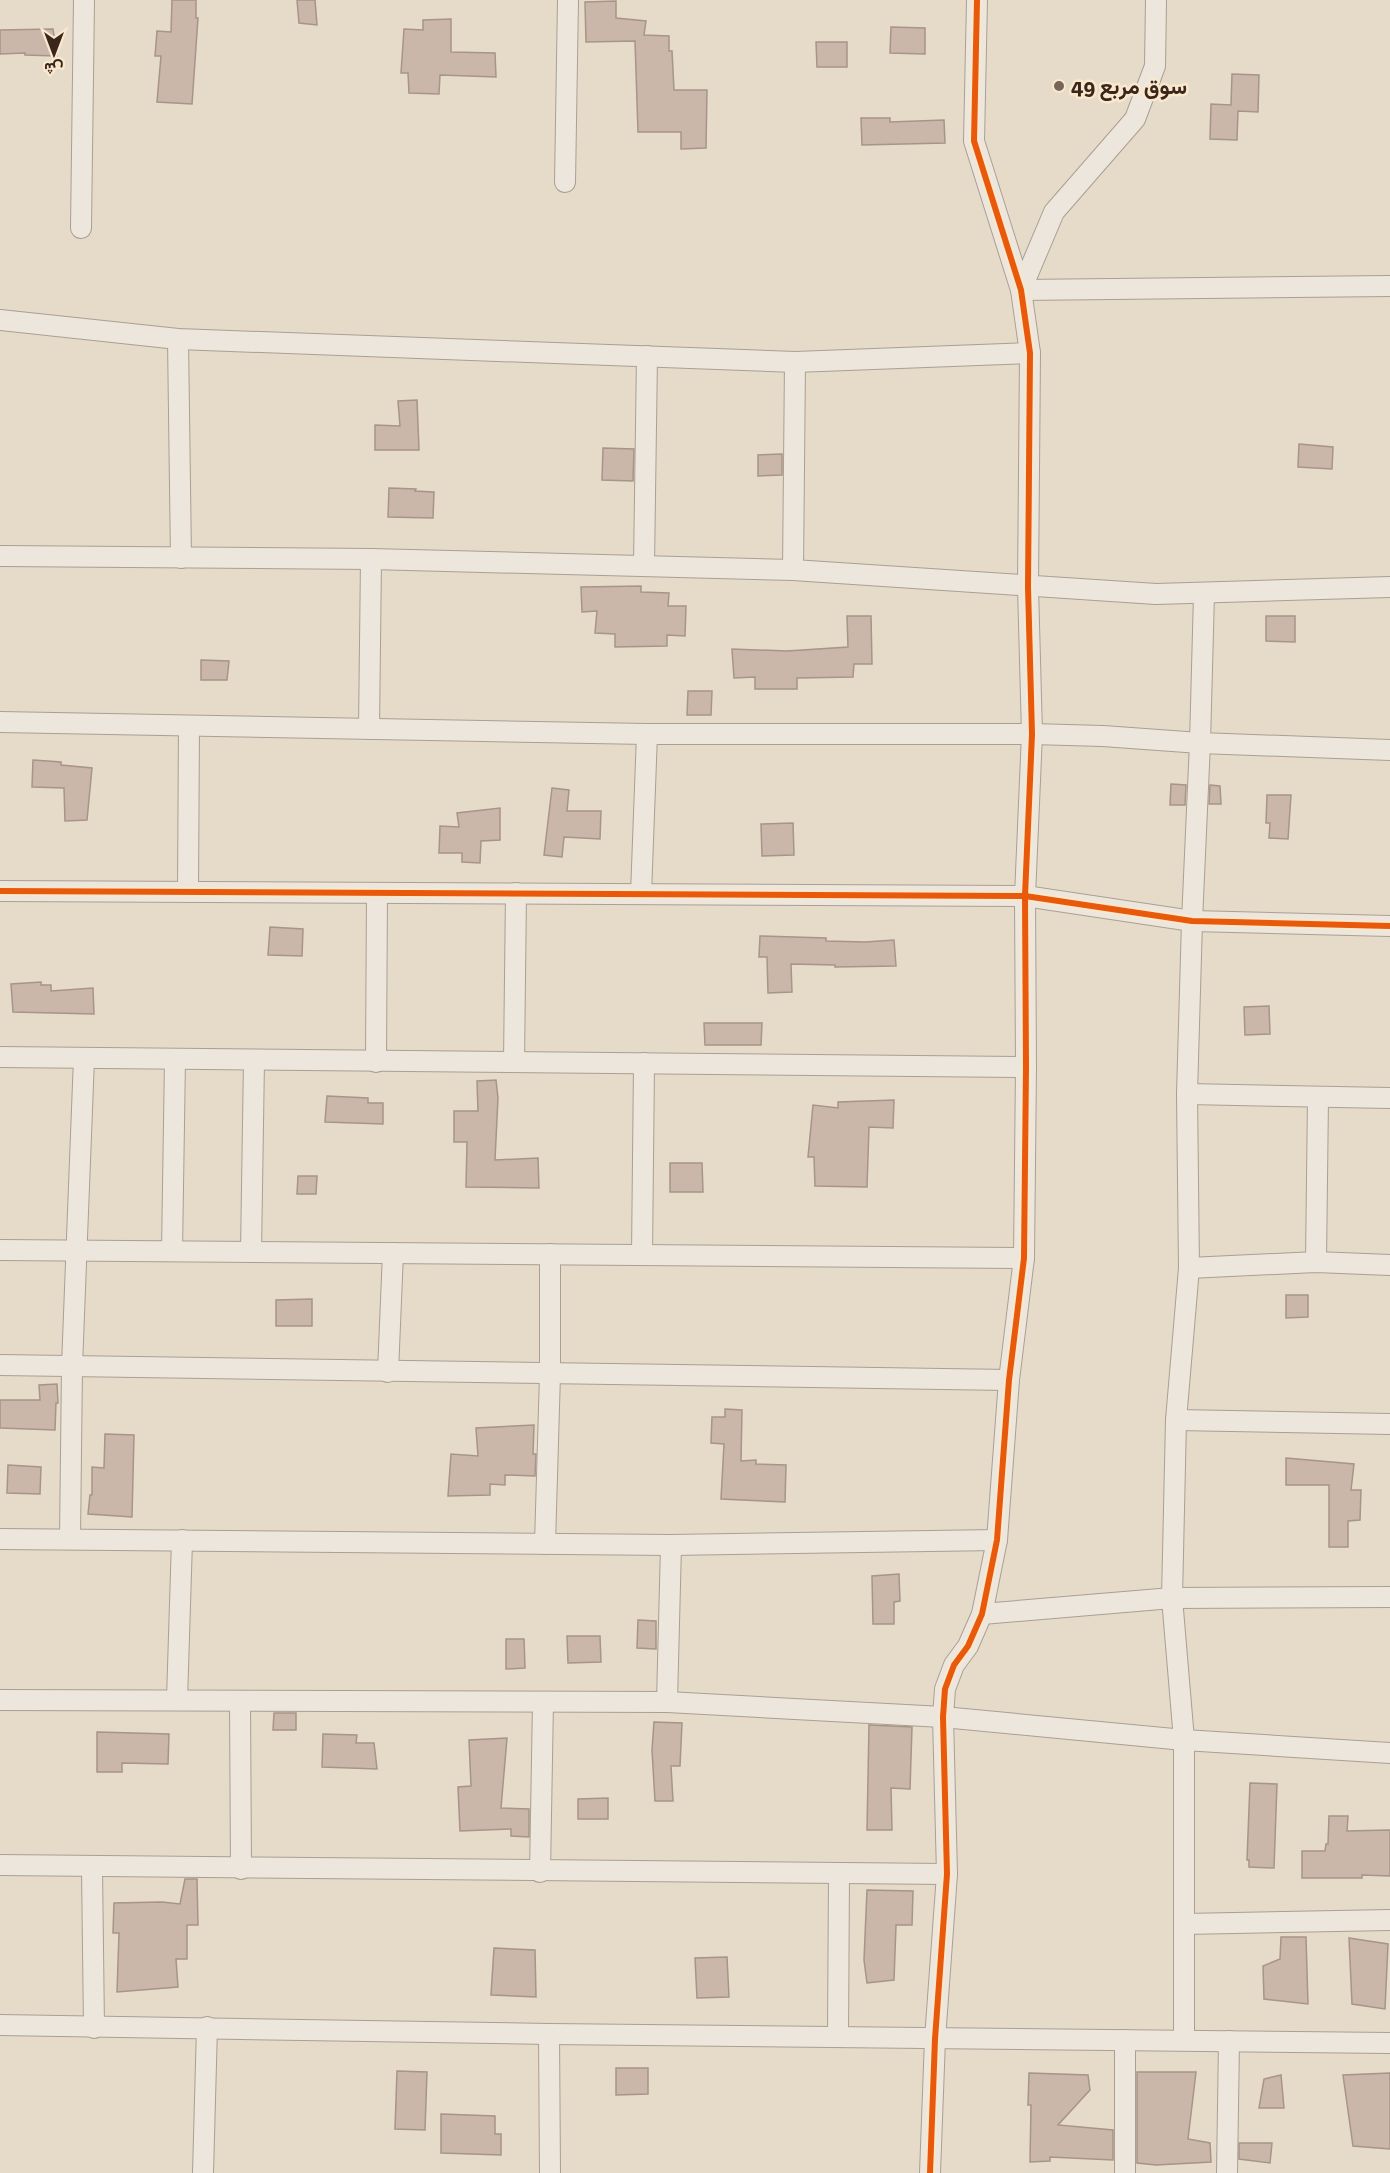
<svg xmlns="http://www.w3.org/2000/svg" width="1390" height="2173" viewBox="0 0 1390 2173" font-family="'Zilla Slab',Vazirmatn,serif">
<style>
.building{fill:#cab7aa;stroke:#a69588;stroke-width:1.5}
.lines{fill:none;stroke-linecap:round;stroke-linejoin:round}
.minor-casing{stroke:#ab9f93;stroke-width:22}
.minor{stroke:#ede6dc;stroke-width:20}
.cycleway-casing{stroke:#f9e8cd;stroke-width:10}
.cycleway{stroke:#e8590c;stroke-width:6}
.poi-dot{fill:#766558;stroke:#f9e8cd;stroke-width:2}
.labels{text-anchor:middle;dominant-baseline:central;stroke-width:5;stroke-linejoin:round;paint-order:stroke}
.poi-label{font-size:22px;font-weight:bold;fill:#3a261b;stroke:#f9e8cd;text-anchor:start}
</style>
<rect width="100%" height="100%" fill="#e6dac9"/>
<g class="building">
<path d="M 172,0 L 196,0 L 196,18 L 198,18 L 192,104 L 157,102 L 161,56 L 155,56 L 157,31 L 171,32 Z"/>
<path d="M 297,0 L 315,0 L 317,25 L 299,23 Z"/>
<path d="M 616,1 L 616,18 L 646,21 L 644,35 L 669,36 L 669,51 L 672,51 L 674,90 L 707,90 L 706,148 L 681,149 L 681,132 L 638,132 L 635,41 L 586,42 L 585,2 Z"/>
<path d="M 451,19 L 451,52 L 495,53 L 496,77 L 440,75 L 439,94 L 409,93 L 408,73 L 401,73 L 404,29 L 423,30 L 423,20 Z"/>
<path d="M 891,27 L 925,28 L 925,54 L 890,53 Z"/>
<path d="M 53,29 L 57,56 L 25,55 L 25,53 L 0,54 L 0,30 Z"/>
<path d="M 816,42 L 847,42 L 847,67 L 817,67 Z"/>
<path d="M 1232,74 L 1259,75 L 1258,112 L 1238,111 L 1237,140 L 1210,139 L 1211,104 L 1231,105 Z"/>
<path d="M 861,118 L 890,118 L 890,122 L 944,120 L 945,143 L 862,145 Z"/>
<path d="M 417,400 L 419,450 L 375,450 L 375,425 L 400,426 L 398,401 Z"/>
<path d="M 1299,444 L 1333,447 L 1332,469 L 1298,467 Z"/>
<path d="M 603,448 L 634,449 L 633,481 L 602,480 Z"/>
<path d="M 782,454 L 782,475 L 758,476 L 758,455 Z"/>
<path d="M 389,488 L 416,489 L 415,491 L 434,492 L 433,518 L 388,517 Z"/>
<path d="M 641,586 L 641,592 L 669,593 L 668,606 L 686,606 L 685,636 L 667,635 L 667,646 L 615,647 L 615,634 L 595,633 L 597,611 L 582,612 L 581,587 Z"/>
<path d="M 847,616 L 871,616 L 872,664 L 854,664 L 853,677 L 797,678 L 797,689 L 755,689 L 755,677 L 734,678 L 732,649 L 787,651 L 848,647 Z"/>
<path d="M 1266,616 L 1295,616 L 1295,642 L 1266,641 Z"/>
<path d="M 201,660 L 229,661 L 227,680 L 201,680 Z"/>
<path d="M 688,691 L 712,691 L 711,715 L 687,715 Z"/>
<path d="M 33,760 L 61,762 L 61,765 L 92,768 L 87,820 L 65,821 L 64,788 L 32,787 Z"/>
<path d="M 1171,784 L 1186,785 L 1185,805 L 1170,805 Z"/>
<path d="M 1210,785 L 1220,786 L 1221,804 L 1209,804 Z"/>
<path d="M 552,788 L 569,790 L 567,811 L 601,811 L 600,839 L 564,837 L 562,857 L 544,855 Z"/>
<path d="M 1267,795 L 1291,795 L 1288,839 L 1269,838 L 1270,823 L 1266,823 Z"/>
<path d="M 500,808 L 500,840 L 481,841 L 480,863 L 462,862 L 462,853 L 439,853 L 440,826 L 459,827 L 457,813 Z"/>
<path d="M 793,823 L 794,855 L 762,856 L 761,824 Z"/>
<path d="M 270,927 L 303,929 L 302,956 L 268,955 Z"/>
<path d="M 760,936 L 826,938 L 826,941 L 865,942 L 894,940 L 896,966 L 835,967 L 835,965 L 791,964 L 792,992 L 768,993 L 767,957 L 759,957 Z"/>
<path d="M 41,982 L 41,985 L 51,985 L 51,991 L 93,988 L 94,1014 L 13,1012 L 11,984 Z"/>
<path d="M 1269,1006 L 1270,1034 L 1245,1035 L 1244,1007 Z"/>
<path d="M 704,1023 L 762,1023 L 761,1045 L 705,1045 Z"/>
<path d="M 496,1080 L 498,1098 L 495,1160 L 538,1158 L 539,1188 L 466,1187 L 467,1142 L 454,1142 L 454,1111 L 478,1111 L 477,1081 Z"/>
<path d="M 327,1096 L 368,1098 L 368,1103 L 383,1103 L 383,1124 L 325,1122 Z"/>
<path d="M 894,1100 L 893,1128 L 869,1127 L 867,1187 L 815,1186 L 814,1157 L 808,1157 L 813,1105 L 838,1108 L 838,1102 Z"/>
<path d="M 670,1163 L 702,1163 L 703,1192 L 670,1192 Z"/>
<path d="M 298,1176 L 317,1176 L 316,1194 L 297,1194 Z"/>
<path d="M 1286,1295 L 1308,1295 L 1308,1317 L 1286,1318 Z"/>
<path d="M 312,1299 L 312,1326 L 276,1326 L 276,1300 Z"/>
<path d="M 57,1384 L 58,1403 L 56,1403 L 55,1430 L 0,1428 L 0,1400 L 40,1400 L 39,1385 Z"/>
<path d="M 725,1409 L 742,1410 L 741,1461 L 756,1460 L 756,1464 L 786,1465 L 785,1502 L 721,1499 L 724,1444 L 711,1443 L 712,1417 L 725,1417 Z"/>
<path d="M 534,1425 L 533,1454 L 536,1454 L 535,1476 L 505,1475 L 505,1485 L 490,1484 L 490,1495 L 448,1496 L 451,1454 L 478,1456 L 476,1428 Z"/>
<path d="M 105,1434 L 134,1435 L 132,1517 L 88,1514 L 90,1495 L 92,1495 L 92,1467 L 104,1468 Z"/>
<path d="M 1286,1458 L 1354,1464 L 1351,1490 L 1361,1490 L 1360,1520 L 1348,1521 L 1348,1547 L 1329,1547 L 1329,1485 L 1286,1485 Z"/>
<path d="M 8,1465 L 41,1467 L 40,1494 L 7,1493 Z"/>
<path d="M 899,1574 L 900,1601 L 894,1602 L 894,1624 L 873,1624 L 872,1576 Z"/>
<path d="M 638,1620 L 656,1621 L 656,1649 L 637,1648 Z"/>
<path d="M 567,1636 L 600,1636 L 601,1662 L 568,1663 Z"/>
<path d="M 506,1639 L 524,1639 L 525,1668 L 506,1669 Z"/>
<path d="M 274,1713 L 296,1713 L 296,1730 L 273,1730 Z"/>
<path d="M 654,1722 L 682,1723 L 680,1766 L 671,1766 L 673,1801 L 655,1801 L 652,1750 Z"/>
<path d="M 869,1725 L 912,1727 L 910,1789 L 891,1788 L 892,1830 L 867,1830 Z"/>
<path d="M 97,1732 L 169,1734 L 168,1764 L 122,1763 L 122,1772 L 97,1772 Z"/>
<path d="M 323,1734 L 357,1735 L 356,1743 L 374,1743 L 377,1769 L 322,1767 Z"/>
<path d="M 507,1738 L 501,1808 L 529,1809 L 529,1837 L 511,1836 L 511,1829 L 460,1831 L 458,1787 L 471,1786 L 469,1740 Z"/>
<path d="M 1250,1783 L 1277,1784 L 1274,1868 L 1249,1867 L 1249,1860 L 1247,1860 Z"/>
<path d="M 608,1798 L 608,1819 L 578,1819 L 578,1799 Z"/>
<path d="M 1329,1816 L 1348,1816 L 1347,1831 L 1390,1830 L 1390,1876 L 1362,1875 L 1362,1878 L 1302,1878 L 1302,1851 L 1325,1851 L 1326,1844 L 1328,1844 Z"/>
<path d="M 185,1879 L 197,1879 L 198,1925 L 187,1925 L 187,1959 L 176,1959 L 178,1987 L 117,1992 L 119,1933 L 113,1933 L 114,1903 L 162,1902 L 180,1904 Z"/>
<path d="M 867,1890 L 913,1891 L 912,1925 L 896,1925 L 894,1980 L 867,1983 L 864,1960 Z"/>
<path d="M 1281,1937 L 1306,1937 L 1308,2004 L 1264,1999 L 1263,1966 L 1280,1959 Z"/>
<path d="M 1349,1938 L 1388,1944 L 1385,2009 L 1352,2004 Z"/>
<path d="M 494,1948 L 535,1950 L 536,1997 L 491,1995 Z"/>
<path d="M 727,1957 L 729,1997 L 697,1998 L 695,1958 Z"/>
<path d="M 616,2068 L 648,2068 L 648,2094 L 616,2095 Z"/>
<path d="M 397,2071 L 427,2072 L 425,2130 L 395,2129 Z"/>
<path d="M 1137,2072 L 1196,2072 L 1188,2139 L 1210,2143 L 1211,2162 L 1156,2165 L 1137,2163 Z"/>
<path d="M 1029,2073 L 1088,2075 L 1090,2090 L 1058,2125 L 1113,2130 L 1113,2160 L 1050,2157 L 1050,2161 L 1030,2162 L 1031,2105 L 1028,2105 Z"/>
<path d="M 1390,2073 L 1390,2149 L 1353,2146 L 1343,2075 Z"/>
<path d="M 1281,2075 L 1284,2108 L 1259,2108 L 1264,2079 Z"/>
<path d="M 441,2114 L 495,2116 L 495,2134 L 501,2134 L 501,2155 L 441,2153 Z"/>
<path d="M 1239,2143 L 1272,2143 L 1270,2163 L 1239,2159 Z"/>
</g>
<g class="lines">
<g class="minor-casing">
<g id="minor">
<path d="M 1156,0 L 1155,66 L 1135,119 L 1054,212 L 1021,290 L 1390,286"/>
<path d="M 565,182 L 568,0"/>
<path d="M 81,228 L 84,0"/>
<path d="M 0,320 L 178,339 L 795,362 L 1030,353"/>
<path d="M 178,339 L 181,558"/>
<path d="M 0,556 L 371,559 L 793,570 L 1156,594 L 1390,587"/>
<path d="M 644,565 L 647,356"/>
<path d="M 793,570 L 795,362"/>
<path d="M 0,722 L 647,734 L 1032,734 L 1103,736 L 1200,743 L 1390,750"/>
<path d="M 369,729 L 371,559"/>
<path d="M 0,891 L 1025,896 L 1192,921 L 1390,926"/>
<path d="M 188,892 L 189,726"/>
<path d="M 641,894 L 647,734"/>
<path d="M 0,1057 L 1026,1067"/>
<path d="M 376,1062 L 377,893"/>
<path d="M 514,1062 L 516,893"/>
<path d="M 1187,1094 L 1390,1098"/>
<path d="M 0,1250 L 1024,1258"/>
<path d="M 172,1251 L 175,1059"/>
<path d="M 251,1252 L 254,1060"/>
<path d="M 642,1255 L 644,1063"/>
<path d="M 1316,1262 L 1318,1097"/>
<path d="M 1189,1268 L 1316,1262 L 1390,1265"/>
<path d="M 0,1365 L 1009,1380"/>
<path d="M 388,1372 L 393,1253"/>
<path d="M 1176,1420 L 1390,1424"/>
<path d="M 0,1539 L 671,1545 L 997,1540"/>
<path d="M 70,1539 L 72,1366 L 84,1058"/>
<path d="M 545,1544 L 550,1374 L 550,1254"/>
<path d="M 982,1614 L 1172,1598 L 1390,1597"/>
<path d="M 0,1700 L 667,1702 L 943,1717 L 1184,1740 L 1390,1753"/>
<path d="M 177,1700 L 182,1540"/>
<path d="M 240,1701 L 241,1869"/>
<path d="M 667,1702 L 671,1545"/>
<path d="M 0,1865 L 947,1874"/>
<path d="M 92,1868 L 94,2028"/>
<path d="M 540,1872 L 543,1702"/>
<path d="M 1184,1924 L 1390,1920"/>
<path d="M 0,2025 L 549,2034 L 1390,2043"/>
<path d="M 549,2034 L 550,2173"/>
<path d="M 838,2037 L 839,1874"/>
<path d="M 1125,2040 L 1125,2173"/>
<path d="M 1184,2040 L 1184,1740 L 1172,1598 L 1176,1420 L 1189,1268 L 1187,1094 L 1192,921 L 1200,743 L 1204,594"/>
<path d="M 203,2173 L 207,2027"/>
<path d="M 930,2173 L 935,2039 L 947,1874 L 943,1717 L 945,1689 L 954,1665 L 968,1646 L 982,1614 L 997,1540 L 1009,1380 L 1024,1258 L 1026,1067 L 1025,896 L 1032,734 L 1028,587 L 1030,353 L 1021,290 L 974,141 L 977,0"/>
<path d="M 1227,2173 L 1229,2041"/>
</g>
</g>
<use href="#minor" class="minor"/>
<g class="cycleway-casing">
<g id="cycleway">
<path d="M 0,891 L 1025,896 L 1192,921 L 1390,926"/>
<path d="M 930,2173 L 935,2039 L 947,1874 L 943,1717 L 945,1689 L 954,1665 L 968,1646 L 982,1614 L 997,1540 L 1009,1380 L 1024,1258 L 1026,1067 L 1025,896 L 1032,734 L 1028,587 L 1030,353 L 1021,290 L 974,141 L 977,0"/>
</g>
</g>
<use href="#cycleway" class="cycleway"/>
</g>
<circle class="poi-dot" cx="1059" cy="86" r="6"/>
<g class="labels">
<g class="poi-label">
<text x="1071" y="86">سوق مربع 49</text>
</g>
</g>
<g transform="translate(54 54) rotate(180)" stroke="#f9e8cd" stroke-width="4.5" paint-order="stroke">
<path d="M0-4.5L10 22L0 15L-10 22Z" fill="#3a261b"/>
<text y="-9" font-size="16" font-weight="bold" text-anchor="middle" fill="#3a261b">ش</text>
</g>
</svg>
